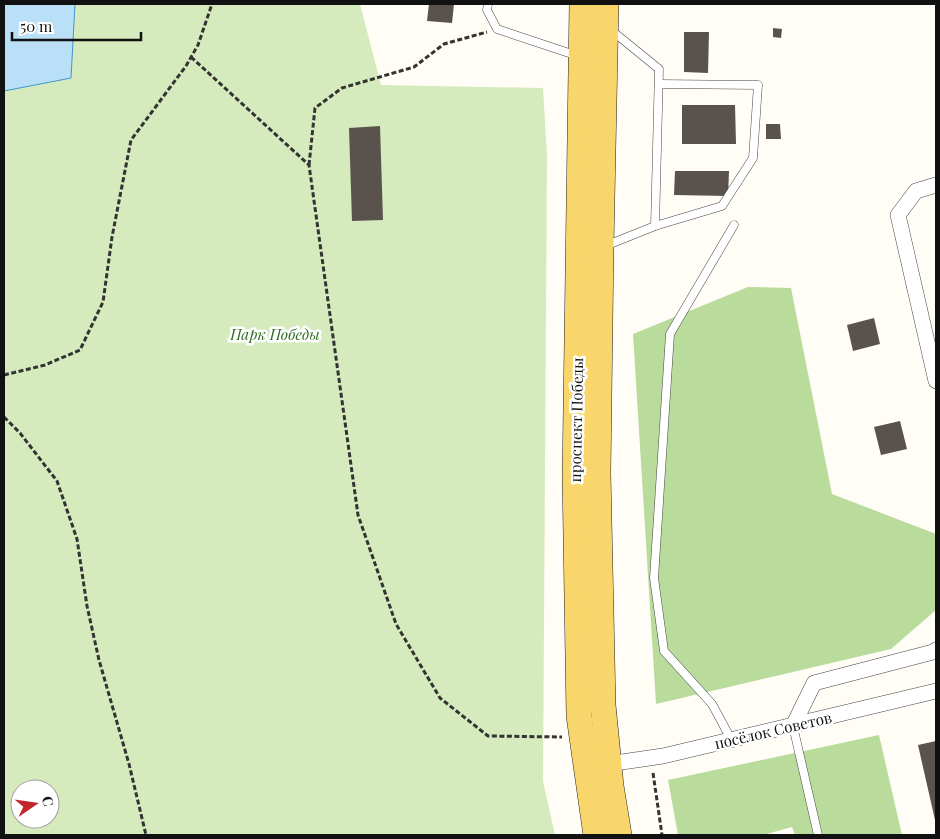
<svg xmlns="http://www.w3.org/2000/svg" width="940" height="839" viewBox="0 0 940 839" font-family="'Playfair Display',serif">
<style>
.green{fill:#d5ebbd;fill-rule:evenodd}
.forest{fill:#b9dc9c}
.water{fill:#b9e0f7;stroke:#3f96cf}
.building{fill:#5a524d}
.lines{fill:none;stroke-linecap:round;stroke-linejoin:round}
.service-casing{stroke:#444;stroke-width:9}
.minor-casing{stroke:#444;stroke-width:16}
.primary-casing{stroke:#222;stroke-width:26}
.path{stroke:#333;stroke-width:3;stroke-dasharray:5 2.5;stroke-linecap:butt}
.service{stroke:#fff;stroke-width:8}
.minor{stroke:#fff;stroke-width:15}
.primary{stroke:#f9d66b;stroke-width:25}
.labels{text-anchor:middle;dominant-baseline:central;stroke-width:5;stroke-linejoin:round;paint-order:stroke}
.park-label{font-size:15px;font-style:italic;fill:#2f6b1f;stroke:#fff}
.street-label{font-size:15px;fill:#111;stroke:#fff}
</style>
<rect width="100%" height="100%" fill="#fffdf5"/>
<path class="green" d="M 4,4 L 360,4 L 381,85 L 543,88 L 547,156 L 543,781 L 555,835 L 4,835 ZM 20,789 L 50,789 L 50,819 L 20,819 Z"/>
<g class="forest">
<path d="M 748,287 L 791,288 L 832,494 L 936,534 L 936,610 L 891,649 L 656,704 L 633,334 Z"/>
<path d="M 879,735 L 902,835 L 795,835 L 792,827 L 763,835 L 678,835 L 668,780 Z"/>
</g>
<path class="water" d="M 4,4 L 75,4 L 71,78 L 4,91 Z"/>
<g class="building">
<path d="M 429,4 L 454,4 L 452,23 L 427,21 Z"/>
<path d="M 773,28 L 782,29 L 781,38 L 773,37 Z"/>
<path d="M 684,32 L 709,32 L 708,73 L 684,72 Z"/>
<path d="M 682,105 L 735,105 L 736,144 L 682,144 Z"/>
<path d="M 766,124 L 780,124 L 781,139 L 766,139 Z"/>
<path d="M 380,126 L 383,220 L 352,221 L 349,128 Z"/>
<path d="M 675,171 L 729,171 L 728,196 L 674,195 Z"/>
<path d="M 874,318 L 880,344 L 853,351 L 847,325 Z"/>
<path d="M 900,421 L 907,449 L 881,455 L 874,427 Z"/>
<path d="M 936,741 L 936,820 L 935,820 L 918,745 Z"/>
</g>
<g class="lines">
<g class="service-casing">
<g id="service">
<path d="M 488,4 L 487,10 L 497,29 L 578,56"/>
<path d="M 655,226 L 722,206 L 753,158 L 758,85 L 659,84"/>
<path d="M 605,246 L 655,226 L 659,69 L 611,30"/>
<path d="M 793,726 L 818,835"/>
<path d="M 732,741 L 712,704 L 664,651 L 654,578 L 670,334 L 734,225"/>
</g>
</g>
<g class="minor-casing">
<g id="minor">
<path d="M 936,185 L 916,191 L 898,215 L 936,381"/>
<path d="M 793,726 L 814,683 L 933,652 L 936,650"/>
<path d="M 608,764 L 663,756 L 936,691"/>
</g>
</g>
<g class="primary-casing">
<g id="primary">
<path d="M 582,4 L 575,476 L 579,716 L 596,835"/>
<path d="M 606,4 L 601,247 L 598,473 L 603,705 L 611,786 L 619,835"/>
</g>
</g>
<g class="path">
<path d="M 191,57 L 309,165 L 358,515 L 396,624 L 440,698 L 488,736 L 562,737"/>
<path d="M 309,165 L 315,108 L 342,88 L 414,67 L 444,44 L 487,32"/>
<path d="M 4,375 L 45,365 L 80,350 L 103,302 L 112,237 L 131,140 L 186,66 L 198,45 L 212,4"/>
<path d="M 4,417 L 20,433 L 57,481 L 77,539 L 87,606 L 99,660 L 129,764 L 146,835"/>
<path d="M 653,773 L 662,835"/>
</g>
<use href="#service" class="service"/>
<use href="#minor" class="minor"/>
<use href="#primary" class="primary"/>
</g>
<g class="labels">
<g class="park-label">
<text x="275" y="334">Парк Победы</text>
</g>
<g class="street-label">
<text transform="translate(576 420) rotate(-89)">проспект Победы</text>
<text transform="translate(773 730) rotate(-13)">посёлок Советов</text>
</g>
</g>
<rect width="940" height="839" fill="none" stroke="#111111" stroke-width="10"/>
<g transform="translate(35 804) rotate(77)"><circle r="24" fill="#ffffff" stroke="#a0a0a0"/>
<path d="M0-4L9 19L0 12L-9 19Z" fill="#c4262e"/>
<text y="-8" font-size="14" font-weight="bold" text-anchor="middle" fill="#111111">С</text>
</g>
<path d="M12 32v8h129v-8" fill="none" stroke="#111111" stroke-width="2.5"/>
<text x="20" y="32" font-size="15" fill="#111111" stroke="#ffffff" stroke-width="4" paint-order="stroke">50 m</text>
</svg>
